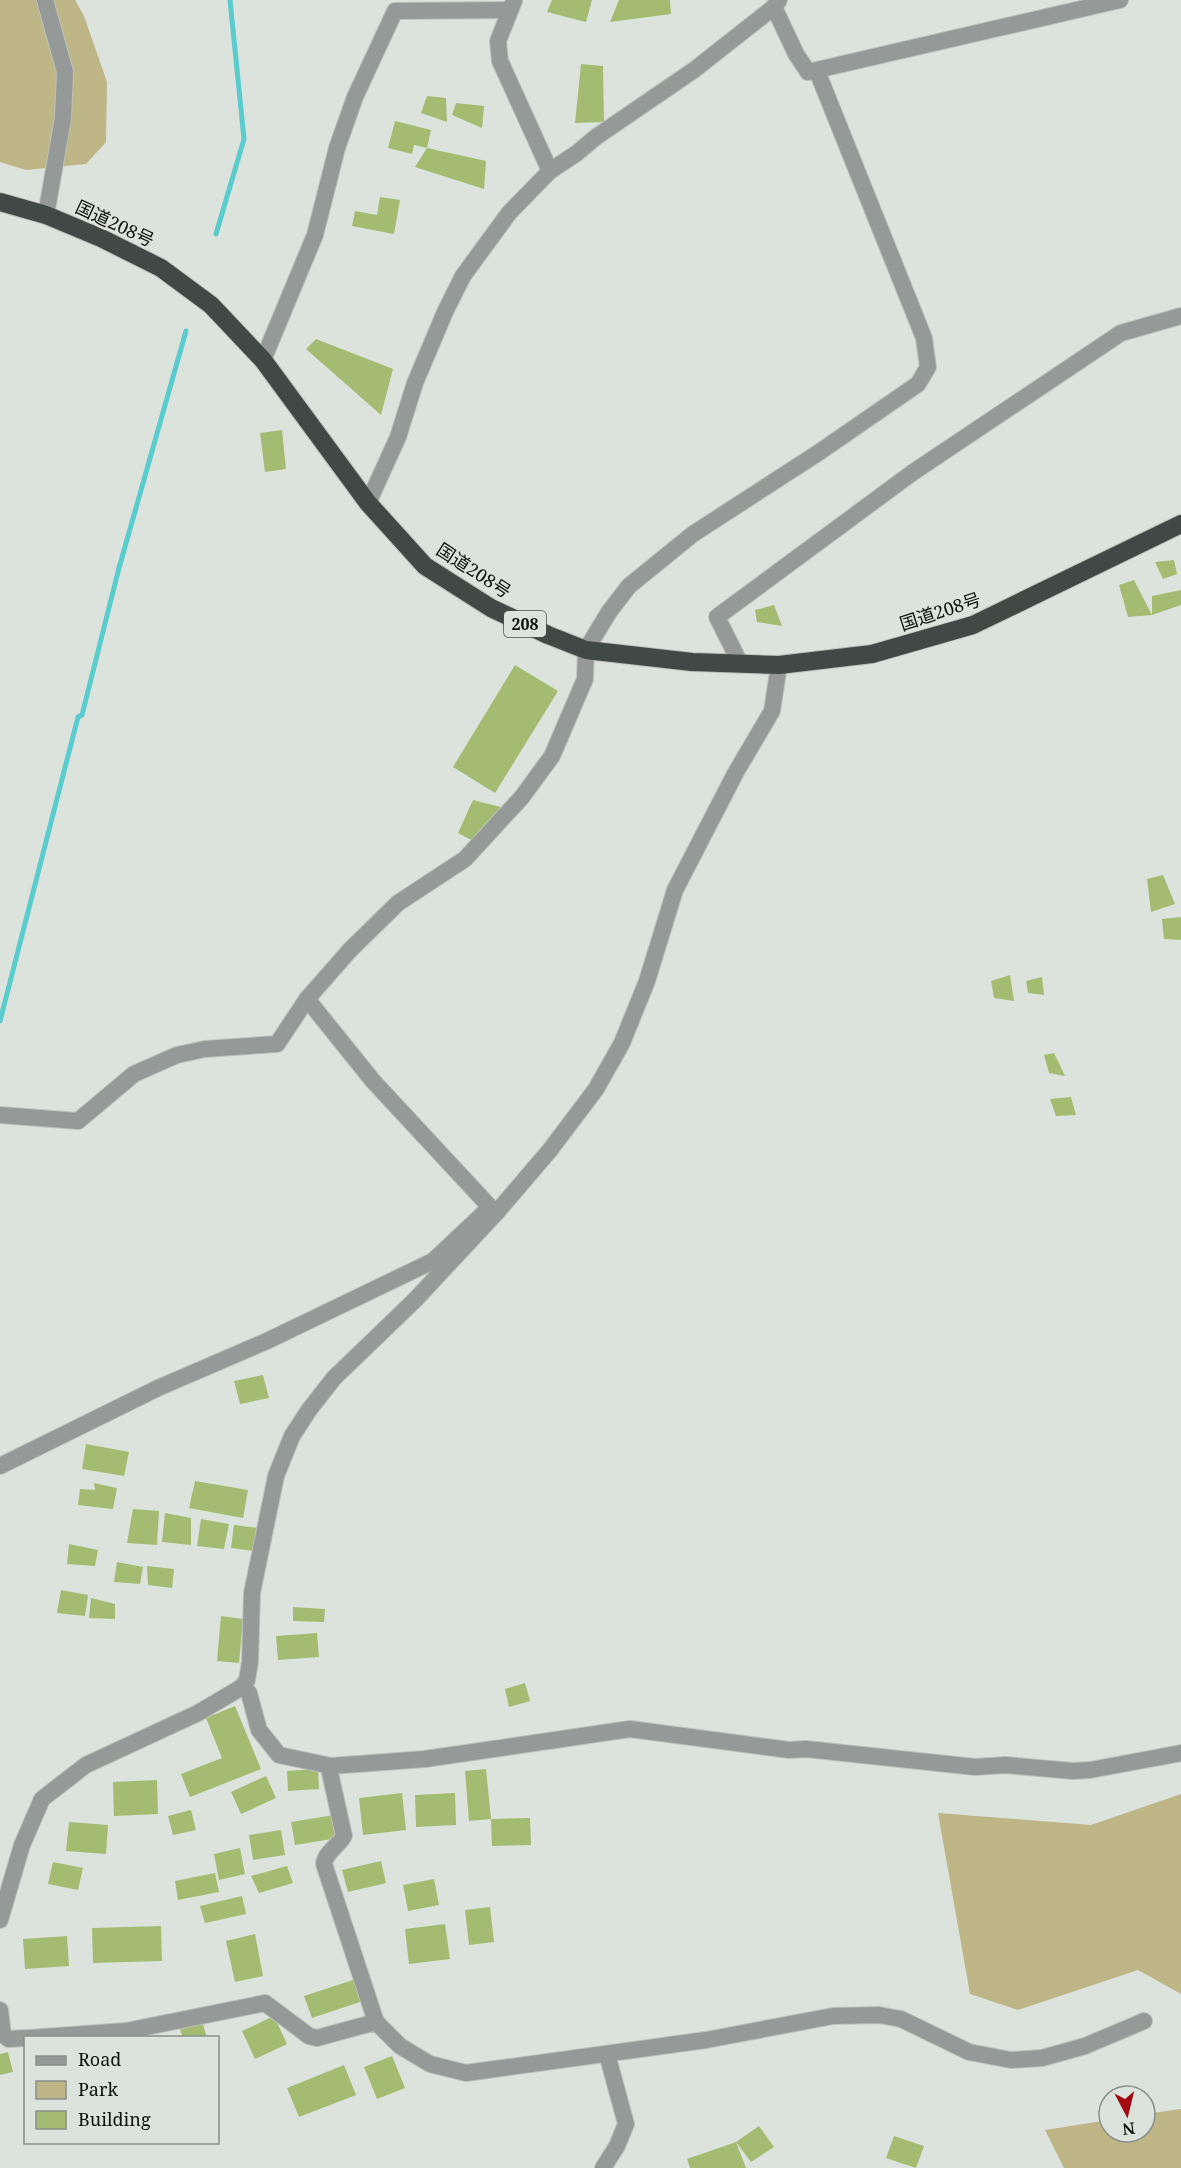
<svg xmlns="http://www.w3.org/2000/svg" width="1181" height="2168" viewBox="0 0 1181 2168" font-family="'Noto Serif','Noto Sans JP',serif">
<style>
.green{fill:#beb686}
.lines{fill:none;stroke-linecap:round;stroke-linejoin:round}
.stream{stroke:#5acccd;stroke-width:5}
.building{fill:#a3bc71}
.minor-casing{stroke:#bbc1bc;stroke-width:18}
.highway-casing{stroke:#bbc1bc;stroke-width:20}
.minor{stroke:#959997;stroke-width:16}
.highway{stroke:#414946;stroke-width:18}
.labels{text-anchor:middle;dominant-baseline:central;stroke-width:5;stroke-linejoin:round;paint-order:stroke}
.shield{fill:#dce3dd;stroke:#4b4f4c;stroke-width:1.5}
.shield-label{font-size:16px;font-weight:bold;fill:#0d100e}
.street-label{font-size:18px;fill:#0d100e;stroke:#dce3dd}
</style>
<rect width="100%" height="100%" fill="#dce3dd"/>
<g class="green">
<path d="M 0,0 L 75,0 L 84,16 L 107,82 L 106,142 L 86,164 L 26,170 L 0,162 Z"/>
<path d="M 1181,1794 L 1181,1994 L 1138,1970 L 1018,2010 L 970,1994 L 938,1813 L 1091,1825 Z"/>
<path d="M 1181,2109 L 1181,2168 L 1064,2168 L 1045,2130 L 1109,2120 L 1109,2132 L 1145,2132 L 1145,2114 Z"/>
</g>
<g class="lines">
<g class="stream">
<path d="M 216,234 L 244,139 L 230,0"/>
<path d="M 0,1021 L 78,717 L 82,715 L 119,568 L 186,331"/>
</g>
</g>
<g class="building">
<path d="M 552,0 L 592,0 L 586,22 L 547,12 Z"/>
<path d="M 619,0 L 670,0 L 671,14 L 610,22 Z"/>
<path d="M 581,64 L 603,66 L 604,122 L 575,123 Z"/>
<path d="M 427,96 L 446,98 L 447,122 L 421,113 Z"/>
<path d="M 456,103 L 484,106 L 482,128 L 452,115 Z"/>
<path d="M 395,121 L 431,130 L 427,148 L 414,145 L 412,154 L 388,148 Z"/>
<path d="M 427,148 L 486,161 L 484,189 L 415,167 Z"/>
<path d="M 380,197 L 400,200 L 394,234 L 352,226 L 355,211 L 377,215 Z"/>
<path d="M 316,339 L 393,369 L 381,415 L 306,349 Z"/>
<path d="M 282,430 L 286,469 L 265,472 L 260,433 Z"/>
<path d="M 1174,560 L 1177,574 L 1163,579 L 1155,562 Z"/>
<path d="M 1134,580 L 1152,615 L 1128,617 L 1119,585 Z"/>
<path d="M 1181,590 L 1181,605 L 1152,615 L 1152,596 Z"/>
<path d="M 774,605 L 782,626 L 757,622 L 755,610 Z"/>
<path d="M 515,665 L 558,691 L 495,793 L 453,767 Z"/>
<path d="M 473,800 L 501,807 L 479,844 L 458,833 Z"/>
<path d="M 1163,875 L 1175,904 L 1151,912 L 1147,879 Z"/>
<path d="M 1181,917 L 1181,940 L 1164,939 L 1162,919 Z"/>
<path d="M 1010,975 L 1014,1001 L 994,998 L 991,981 Z"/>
<path d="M 1042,977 L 1044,995 L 1028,993 L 1026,981 Z"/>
<path d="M 1054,1053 L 1065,1076 L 1049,1073 L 1044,1055 Z"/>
<path d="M 1071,1097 L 1076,1115 L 1056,1116 L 1050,1099 Z"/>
<path d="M 263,1375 L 269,1398 L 240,1404 L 234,1381 Z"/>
<path d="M 86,1444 L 129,1452 L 124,1476 L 82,1469 Z"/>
<path d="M 195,1481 L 248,1490 L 243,1518 L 189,1508 Z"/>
<path d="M 94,1483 L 117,1488 L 113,1509 L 78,1505 L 80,1489 L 95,1490 Z"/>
<path d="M 133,1509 L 159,1511 L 157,1545 L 127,1543 Z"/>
<path d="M 165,1513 L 191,1518 L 191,1545 L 162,1542 Z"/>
<path d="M 201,1519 L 229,1524 L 224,1549 L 197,1546 Z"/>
<path d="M 234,1525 L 257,1528 L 254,1551 L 231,1548 Z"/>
<path d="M 69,1544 L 98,1550 L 95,1566 L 67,1564 Z"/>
<path d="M 117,1562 L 143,1567 L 140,1584 L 114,1582 Z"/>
<path d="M 147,1566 L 174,1569 L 172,1588 L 148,1585 Z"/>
<path d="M 61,1590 L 88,1595 L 85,1616 L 57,1613 Z"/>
<path d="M 91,1598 L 115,1604 L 115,1619 L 89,1618 Z"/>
<path d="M 293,1607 L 325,1609 L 324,1622 L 293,1621 Z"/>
<path d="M 221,1616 L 243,1619 L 239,1663 L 217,1661 Z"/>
<path d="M 317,1633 L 319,1657 L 278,1660 L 276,1636 Z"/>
<path d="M 525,1683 L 530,1701 L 509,1707 L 505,1689 Z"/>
<path d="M 235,1706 L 261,1769 L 190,1797 L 181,1774 L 222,1758 L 206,1718 Z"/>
<path d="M 318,1769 L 319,1789 L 288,1791 L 287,1771 Z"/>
<path d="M 486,1769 L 491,1819 L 469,1821 L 465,1771 Z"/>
<path d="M 266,1776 L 276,1798 L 241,1814 L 231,1792 Z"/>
<path d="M 157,1780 L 158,1814 L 114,1816 L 113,1782 Z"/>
<path d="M 402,1793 L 406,1830 L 363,1835 L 359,1798 Z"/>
<path d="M 455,1793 L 456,1825 L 416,1827 L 415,1795 Z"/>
<path d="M 191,1810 L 196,1830 L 173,1835 L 168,1816 Z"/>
<path d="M 334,1815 L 338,1838 L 295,1845 L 291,1822 Z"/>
<path d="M 530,1818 L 531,1845 L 492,1846 L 491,1819 Z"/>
<path d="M 69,1822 L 108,1825 L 106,1854 L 66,1851 Z"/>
<path d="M 281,1830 L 285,1855 L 253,1860 L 249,1835 Z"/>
<path d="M 240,1848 L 245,1874 L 219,1880 L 214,1854 Z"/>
<path d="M 381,1861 L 386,1883 L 348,1892 L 342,1870 Z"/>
<path d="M 53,1862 L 83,1868 L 78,1890 L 48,1884 Z"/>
<path d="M 287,1866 L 293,1883 L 259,1893 L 251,1876 Z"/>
<path d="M 215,1873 L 219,1892 L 178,1900 L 175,1881 Z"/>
<path d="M 434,1879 L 439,1905 L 408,1911 L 403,1885 Z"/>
<path d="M 242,1896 L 246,1914 L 205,1923 L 200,1906 Z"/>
<path d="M 490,1907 L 494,1942 L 469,1945 L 465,1910 Z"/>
<path d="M 445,1924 L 450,1959 L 409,1964 L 405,1929 Z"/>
<path d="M 161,1926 L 162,1961 L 93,1963 L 92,1928 Z"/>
<path d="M 255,1934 L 263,1976 L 235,1982 L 226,1941 Z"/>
<path d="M 67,1936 L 69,1966 L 25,1969 L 23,1939 Z"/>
<path d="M 356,1979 L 363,2001 L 312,2018 L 304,1996 Z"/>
<path d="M 274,2016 L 287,2044 L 255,2059 L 242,2031 Z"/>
<path d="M 201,2018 L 207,2038 L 183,2038 L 178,2024 Z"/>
<path d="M 8,2052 L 13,2072 L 0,2075 L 0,2054 Z"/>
<path d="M 392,2056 L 405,2088 L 377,2099 L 364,2067 Z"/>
<path d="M 344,2065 L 356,2095 L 299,2117 L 287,2088 Z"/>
<path d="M 759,2126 L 774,2147 L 751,2162 L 736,2142 L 746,2168 L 690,2168 L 687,2159 L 736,2142 Z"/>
<path d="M 894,2136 L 924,2146 L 916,2168 L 886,2158 Z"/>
</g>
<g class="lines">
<g class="minor-casing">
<g id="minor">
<path d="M 45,0 L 65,72 L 63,118 L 46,215"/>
<path d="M 514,1 L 498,41 L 500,61 L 550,171"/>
<path d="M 774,7 L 796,54 L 808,72 L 1120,0"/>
<path d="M 263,360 L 315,235 L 337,148 L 355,97 L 395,11 L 509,10"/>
<path d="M 368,503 L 398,437 L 415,383 L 445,312 L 463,276 L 509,213 L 550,171 L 577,153 L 596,137 L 694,70 L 774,7 L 779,0"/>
<path d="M 740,663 L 717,617 L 912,473 L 1121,333 L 1181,316"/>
<path d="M 307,999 L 373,1081 L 490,1207 L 497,1212"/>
<path d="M 0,1115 L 78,1121 L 134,1074 L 177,1055 L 205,1049 L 277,1044 L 307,999 L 350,950 L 398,903 L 465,859 L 522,797 L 552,756 L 585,679 L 586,650 L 609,612 L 629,586 L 693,534 L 818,453 L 918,384 L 928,367 L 924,338 L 817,71"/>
<path d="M 0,1466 L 158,1388 L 267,1341 L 433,1261 L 485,1212"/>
<path d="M 242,1687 L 249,1693 L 259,1730 L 279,1755 L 331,1766 L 425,1759 L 630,1729 L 789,1750 L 806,1749 L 975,1767 L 1005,1765 L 1073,1771 L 1090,1770 L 1181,1753"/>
<path d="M 331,1766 L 330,1773 L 344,1836 C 338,1846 325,1853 324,1864 L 376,2022"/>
<path d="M 0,1920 L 22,1845 L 42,1799 L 86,1765 L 198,1713 L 242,1687 L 247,1680 L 250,1662 L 252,1593 L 276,1476 L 292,1436 L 309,1410 L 334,1378 L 415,1300 L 497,1212 L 550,1150 L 596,1089 L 622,1043 L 647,981 L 675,890 L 736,772 L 772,711 L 779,665"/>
<path d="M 0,2010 L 3,2035 L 9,2039 L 26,2038"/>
<path d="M 29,2038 L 126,2031 L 265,2003 L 309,2036 L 317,2038 L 376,2022 L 400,2046 L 430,2064 L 466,2073 L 706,2040 L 833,2016 L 879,2015 L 901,2019 L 969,2052 L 1011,2060 L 1042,2058 L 1085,2046 L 1144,2021"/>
<path d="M 603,2168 L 617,2146 L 626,2124 L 607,2054"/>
</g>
</g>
<g class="highway-casing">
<path id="highway" d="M 0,202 L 46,215 L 101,238 L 161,268 L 211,305 L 263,360 L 368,503 L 425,566 L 491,608 L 548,635 L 586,650 L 692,662 L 779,665 L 872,654 L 973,625 L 1181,524"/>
</g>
<use href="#minor" class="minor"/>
<use href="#highway" class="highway"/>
</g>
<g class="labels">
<rect class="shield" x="504" y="611" width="42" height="26" rx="4.5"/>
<g class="shield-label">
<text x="525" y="624">208</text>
</g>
<g class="street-label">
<text transform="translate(115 223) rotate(25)">国道208号</text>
<text transform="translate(474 570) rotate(33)">国道208号</text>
<text transform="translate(940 611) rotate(-18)">国道208号</text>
</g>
</g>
<rect x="24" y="2036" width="195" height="108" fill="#dce3dd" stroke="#898f8a" stroke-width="1.5"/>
<rect x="36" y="2056" width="30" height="9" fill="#959997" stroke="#898f8a" stroke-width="1.5"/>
<text x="78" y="2066" font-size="18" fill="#0d100e">Road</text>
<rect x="36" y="2081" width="30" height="18" fill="#beb686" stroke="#898f8a" stroke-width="1.5"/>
<text x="78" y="2096" font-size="18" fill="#0d100e">Park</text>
<rect x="36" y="2111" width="30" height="18" fill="#a3bc71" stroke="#898f8a" stroke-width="1.5"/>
<text x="78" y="2126" font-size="18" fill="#0d100e">Building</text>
<g transform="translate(1127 2114) rotate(173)"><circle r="28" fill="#dce3dd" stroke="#898f8a" stroke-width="1.5"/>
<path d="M0-4.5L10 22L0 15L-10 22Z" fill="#a30912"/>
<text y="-9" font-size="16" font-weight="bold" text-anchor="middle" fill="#0d100e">N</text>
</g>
</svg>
